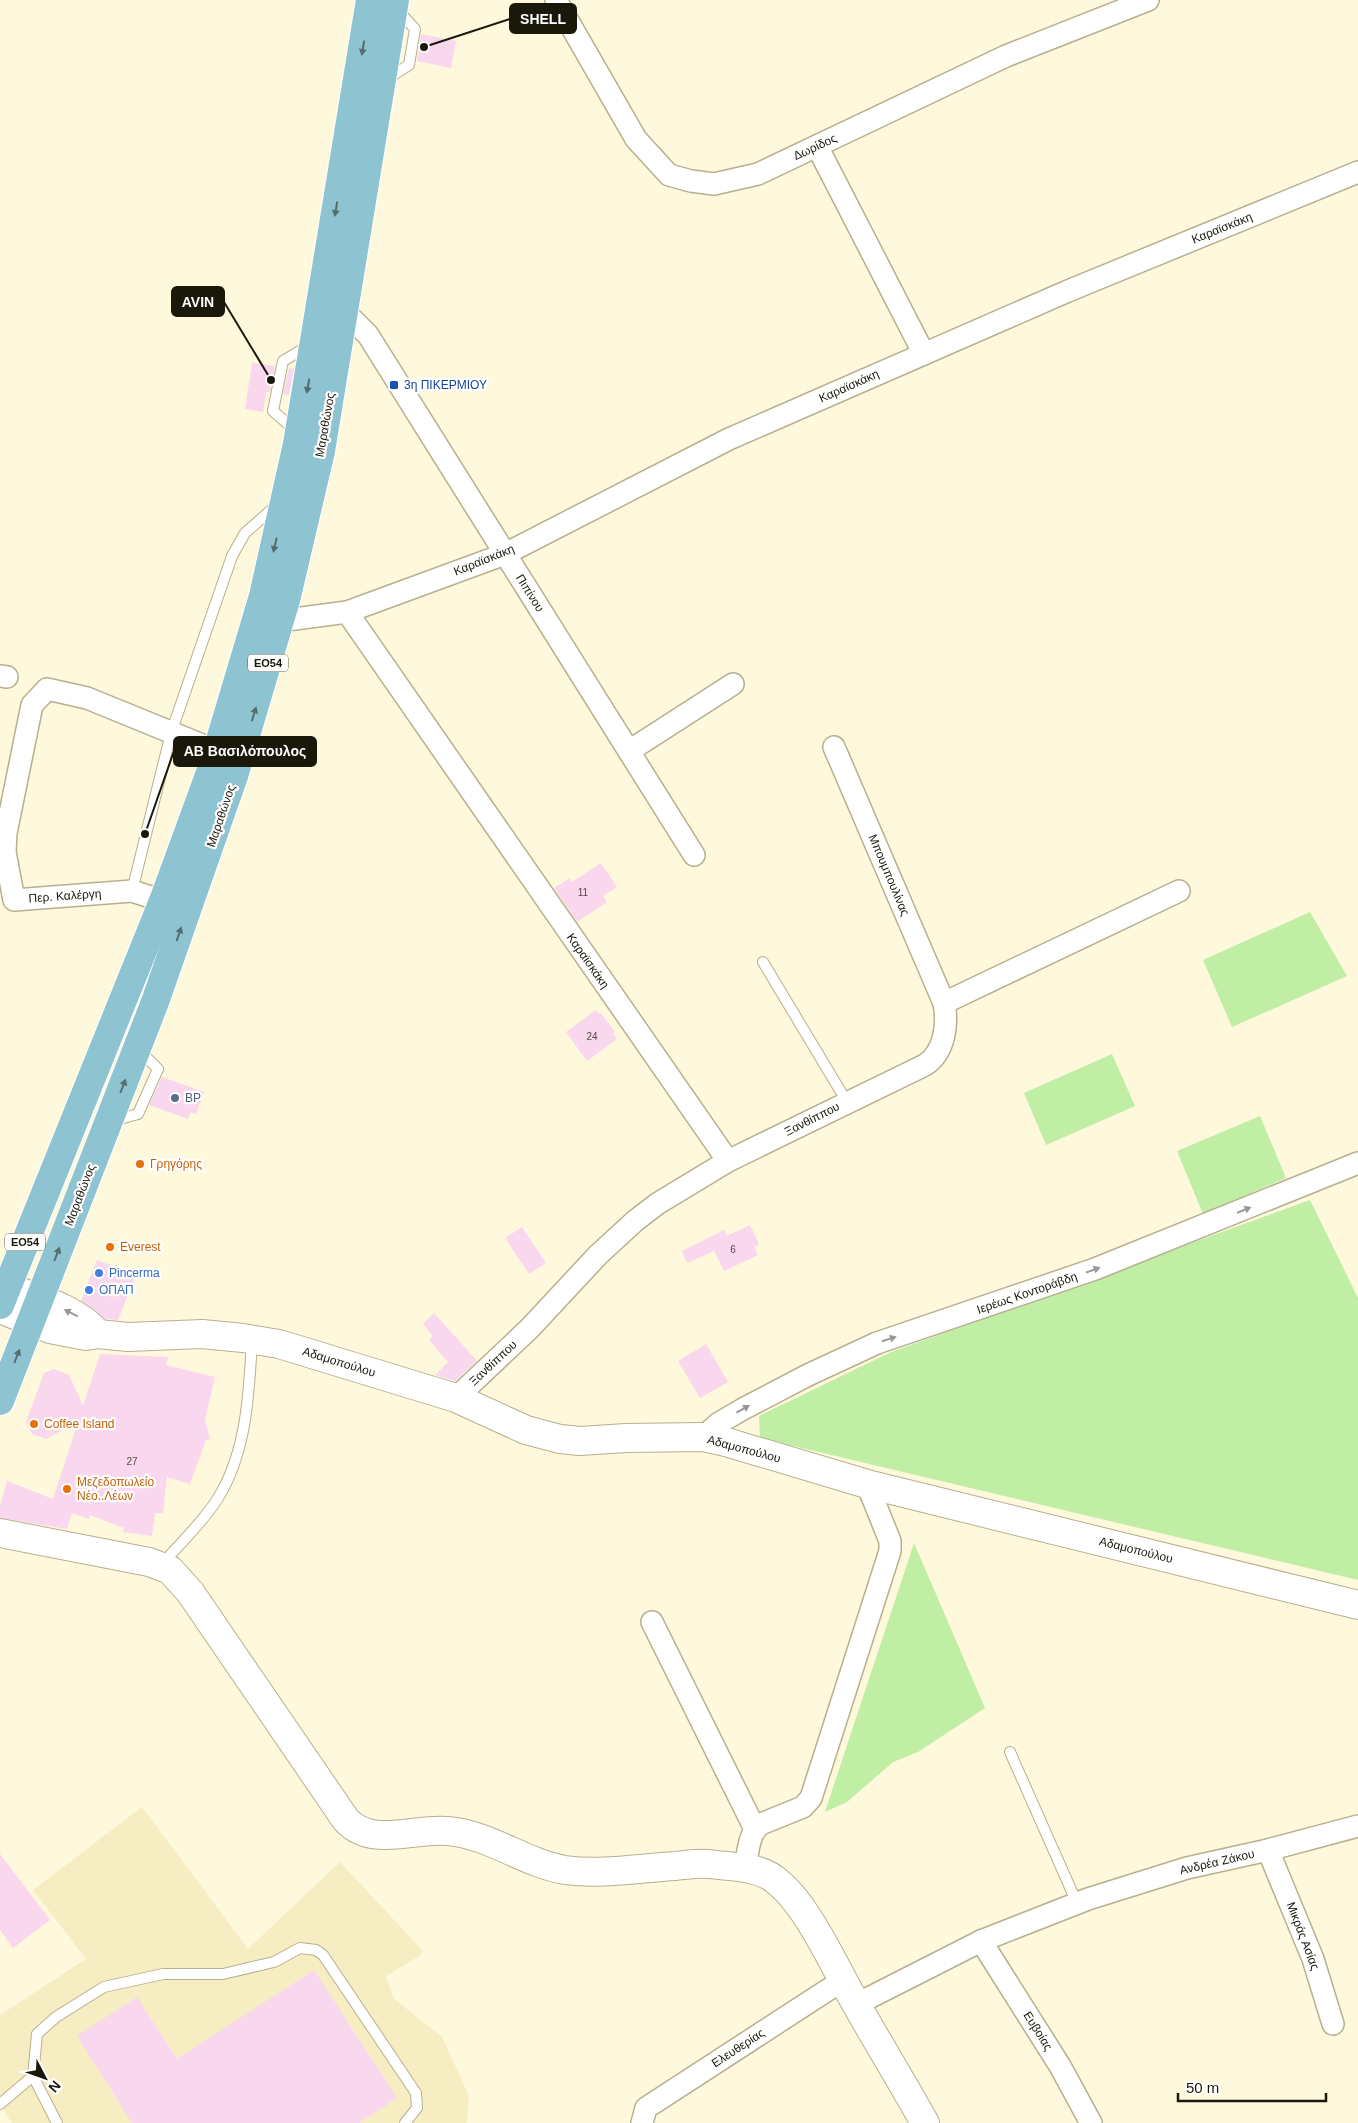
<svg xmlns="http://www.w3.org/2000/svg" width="1358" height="2123" viewBox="0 0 1358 2123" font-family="Arial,sans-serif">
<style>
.built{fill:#f6edc2}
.green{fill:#bfeea4}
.building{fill:#f9d7ee}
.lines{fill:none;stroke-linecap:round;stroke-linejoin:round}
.lane-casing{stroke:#b7b08e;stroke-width:12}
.street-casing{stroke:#b7b08e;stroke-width:24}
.secondary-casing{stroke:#b7b08e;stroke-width:30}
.primary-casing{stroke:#fff;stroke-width:30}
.lane{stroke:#fff;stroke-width:10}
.street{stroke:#fff;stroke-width:21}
.secondary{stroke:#fff;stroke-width:28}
.primary{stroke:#8ec3d2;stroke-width:28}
.oneway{fill:#546e6e}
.oneway2{fill:#989791}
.transit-dot{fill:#1a4fb4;stroke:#fff;stroke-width:2}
.service-dot{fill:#5c6f8a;stroke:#fff;stroke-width:2}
.food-dot{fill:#e8710a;stroke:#fff;stroke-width:2}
.shop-dot{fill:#3f7fe0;stroke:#fff;stroke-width:2}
.labels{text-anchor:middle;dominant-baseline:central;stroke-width:4.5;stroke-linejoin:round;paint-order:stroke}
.number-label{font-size:10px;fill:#524844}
.shield{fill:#fff;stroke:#5f5d54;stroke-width:1}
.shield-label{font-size:11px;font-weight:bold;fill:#1a180b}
.street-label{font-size:12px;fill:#1a180b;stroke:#fff}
.transit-label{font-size:12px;fill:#164399;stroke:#fff;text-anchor:start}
.service-label{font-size:12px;fill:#4e5e75;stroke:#fff;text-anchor:start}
.food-label{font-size:12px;fill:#c56008;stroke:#fff;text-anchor:start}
.shop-label{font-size:12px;fill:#366cbe;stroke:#fff;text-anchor:start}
.leader{fill:none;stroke:#1a180b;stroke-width:2}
.callout-dot{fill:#1a180b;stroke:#fff;stroke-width:2}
.callout{fill:#1a180b;stroke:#1a180b;stroke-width:2}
.callout-label{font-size:14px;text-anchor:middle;font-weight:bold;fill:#fff}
</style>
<rect width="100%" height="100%" fill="#fef8dc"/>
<path class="built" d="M 142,1807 L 248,1949 L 340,1862 L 422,1950 L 421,1955 L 386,1976 L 394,1999 L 442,2037 L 469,2096 L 467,2123 L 12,2123 L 0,2105 L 0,2015 L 86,1959 L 33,1890 Z"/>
<g class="green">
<path d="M 1310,912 L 1347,976 L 1232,1027 L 1203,960 Z"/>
<path d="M 1112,1054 L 1135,1106 L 1046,1145 L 1024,1093 Z"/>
<path d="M 1260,1116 L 1286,1178 L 1203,1214 L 1177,1151 Z"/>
<path d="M 1310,1200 L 1358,1298 L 1358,1580 L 760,1438 L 759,1416 L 889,1353 Z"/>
<path d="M 914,1543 L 985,1708 L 918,1752 L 893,1762 L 847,1802 L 825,1812 Z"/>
</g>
<g class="building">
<path d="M 421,34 L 456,41 L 451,68 L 417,61 Z"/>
<path d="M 252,363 L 275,366 L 270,392 L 266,392 L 263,412 L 245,409 Z"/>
<path d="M 289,368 L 294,369 L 289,395 L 283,394 Z"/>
<path d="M 601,863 L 617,887 L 603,896 L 607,902 L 577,922 L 554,888 L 570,878 L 572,882 Z"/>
<path d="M 596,1010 L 599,1014 L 601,1013 L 615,1032 L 613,1034 L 617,1039 L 587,1061 L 566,1032 Z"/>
<path d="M 162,1077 L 204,1092 L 196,1114 L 191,1112 L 188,1119 L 149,1105 Z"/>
<path d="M 750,1225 L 759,1244 L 754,1247 L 758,1255 L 724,1271 L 714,1251 L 687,1263 L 682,1251 L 724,1230 L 727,1236 Z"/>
<path d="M 522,1227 L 546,1263 L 529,1274 L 505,1238 Z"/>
<path d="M 97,1260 L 136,1275 L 118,1320 L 105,1319 L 81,1301 Z"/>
<path d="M 434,1313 L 477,1361 L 455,1381 L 435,1375 L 448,1362 L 429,1340 L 433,1336 L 423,1324 Z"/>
<path d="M 706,1344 L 728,1382 L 700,1398 L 678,1361 Z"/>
<path d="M 100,1354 L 168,1357 L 166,1365 L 215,1377 L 205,1420 L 210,1439 L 206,1440 L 190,1484 L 167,1477 L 163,1513 L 155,1513 L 152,1536 L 123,1532 L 124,1528 L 90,1515 L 89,1519 L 72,1513 L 67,1529 L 0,1518 L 0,1506 L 7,1481 L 53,1499 L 78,1422 L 46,1439 L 32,1434 L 26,1422 L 44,1373 L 54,1369 L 69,1375 L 83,1406 Z"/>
<path d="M 0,1854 L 50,1920 L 13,1948 L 0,1930 Z"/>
<path d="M 314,1970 L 397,2098 L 359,2123 L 132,2123 L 77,2036 L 137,1997 L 177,2059 Z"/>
</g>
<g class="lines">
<g class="lane-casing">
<g id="lane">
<path d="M 387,79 L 409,65 L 415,29 L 397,9"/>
<path d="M 296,431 L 273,411 L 283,361 L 310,345"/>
<path d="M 132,891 L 171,733 L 232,556 L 245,533 L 278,504"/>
<path d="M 763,962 L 847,1102"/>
<path d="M 112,1121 L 138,1114 L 158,1069 L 139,1050"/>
<path d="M 162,1564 C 180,1544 209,1515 221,1493 C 247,1447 249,1392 252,1340"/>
<path d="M 1010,1752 L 1077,1903"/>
<path d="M 33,2076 L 37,2034 L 56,2017 L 104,1987 L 163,1974 L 223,1974 L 274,1962 L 300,1948 L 316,1950 L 323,1955 L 416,2093 L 417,2108 L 405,2123"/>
<path d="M 0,2104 L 33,2076 L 57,2123"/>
</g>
</g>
<g class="street-casing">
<g id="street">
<path d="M 556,0 L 636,139 L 669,175 L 691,181 L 714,184 L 758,174 L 1006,56 L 1148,0"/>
<path d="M 817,146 L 924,354"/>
<path d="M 344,311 L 368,335 L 694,855"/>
<path d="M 347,612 L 728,1161"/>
<path d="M 280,621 L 347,612 L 505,554 L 729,439 L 1068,291 L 1358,172"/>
<path d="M 0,676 L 7,677"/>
<path d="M 629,751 L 733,684"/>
<path d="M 163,901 L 132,891 L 14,900 L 5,852 L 6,833 L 32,705 L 47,689 L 87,698 L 217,751"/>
<path d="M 944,1003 L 1179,891"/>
<path d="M 456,1398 L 530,1328 L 598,1255 L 635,1221 L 657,1204 L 728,1161 L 925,1065 C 945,1052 948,1024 944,1003 L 834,747"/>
<path d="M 703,1437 L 719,1423 L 743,1409 L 808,1375 L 877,1343 L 1095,1269 L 1358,1163"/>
<path d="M 652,1622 L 755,1829"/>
<path d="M 1268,1850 L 1313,1959 L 1333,2024"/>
<path d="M 745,1868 C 748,1854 748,1833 761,1824 L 803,1807 L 811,1798 L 890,1551 L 890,1541 L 867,1484"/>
<path d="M 981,1941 L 1060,2066 L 1091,2123"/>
<path d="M 857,2004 L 981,1941 L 1088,1899 L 1187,1868 L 1268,1850 L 1358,1826"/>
<path d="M 642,2123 L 646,2108 L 843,1980"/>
</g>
</g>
<g class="secondary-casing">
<g id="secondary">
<path d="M 7,1287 C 39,1299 76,1308 98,1334"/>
<path d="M 0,1309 L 50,1329 L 86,1336 L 98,1334 L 128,1337 L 202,1334 L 243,1338 L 279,1344 L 456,1398 L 526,1430 L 560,1439 L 580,1441 L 626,1438 L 703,1437 L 726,1442 L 867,1484 L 1358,1605"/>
<path d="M 0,1533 L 149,1562 L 170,1570 L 190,1592 L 346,1820 C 372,1848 413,1828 447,1831 C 489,1834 524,1863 565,1870 C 600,1875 639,1868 675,1866 C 686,1865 698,1863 709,1864 C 730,1867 757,1866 774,1879 C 805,1901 832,1961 851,1995 C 875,2038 901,2080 925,2123"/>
</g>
</g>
<g class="primary-casing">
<g id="primary">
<path d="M 0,1305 L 163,901 L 212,767 L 263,596 L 297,444 L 370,0"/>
<path d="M 0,1401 L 155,1002 L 234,776 L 286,600 L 321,451 L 395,0"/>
</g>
</g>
<use href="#lane" class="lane"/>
<use href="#street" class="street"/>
<use href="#secondary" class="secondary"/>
<use href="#primary" class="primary"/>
</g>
<defs><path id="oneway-solid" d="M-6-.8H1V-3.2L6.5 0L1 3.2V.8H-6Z" transform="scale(1.25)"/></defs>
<g class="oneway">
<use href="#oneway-solid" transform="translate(363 48) rotate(99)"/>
<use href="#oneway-solid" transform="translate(336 209) rotate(99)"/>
<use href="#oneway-solid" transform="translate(308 386) rotate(100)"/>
<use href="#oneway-solid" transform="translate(275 545) rotate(103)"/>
<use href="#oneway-solid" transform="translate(254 714) rotate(-73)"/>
<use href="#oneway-solid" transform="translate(179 934) rotate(-71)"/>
<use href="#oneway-solid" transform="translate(123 1086) rotate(-69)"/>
<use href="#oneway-solid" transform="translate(57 1254) rotate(-69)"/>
<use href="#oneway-solid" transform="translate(17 1356) rotate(-69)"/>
</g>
<g class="oneway2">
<use href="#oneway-solid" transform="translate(1244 1210) rotate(-22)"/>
<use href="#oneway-solid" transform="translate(1093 1270) rotate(-20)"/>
<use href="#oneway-solid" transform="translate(71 1313) rotate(-153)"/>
<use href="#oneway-solid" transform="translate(889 1339) rotate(-18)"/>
<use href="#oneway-solid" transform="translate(743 1409) rotate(-29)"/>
</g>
<rect class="transit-dot" x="389" y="380" width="10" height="10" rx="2.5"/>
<circle class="service-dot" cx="175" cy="1098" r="5"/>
<g class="food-dot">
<circle cx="140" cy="1164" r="5"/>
<circle cx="110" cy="1247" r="5"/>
<circle cx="34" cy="1424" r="5"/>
<circle cx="67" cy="1489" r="5"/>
</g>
<g class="shop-dot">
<circle cx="99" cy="1273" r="5"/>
<circle cx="89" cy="1290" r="5"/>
</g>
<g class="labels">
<g class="number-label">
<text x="583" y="892">11</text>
<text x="592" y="1036">24</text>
<text x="733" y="1249">6</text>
<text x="132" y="1461">27</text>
</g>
<g class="shield">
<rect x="248" y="654.5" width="40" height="17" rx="4"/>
<rect x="5" y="1233.5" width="40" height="17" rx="4"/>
</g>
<g class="shield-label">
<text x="268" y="663">ΕΟ54</text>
<text x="25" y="1242">ΕΟ54</text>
</g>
<g class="street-label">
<text transform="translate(815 147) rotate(-25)">Δωρίδος</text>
<text transform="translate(1222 228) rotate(-22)">Καραϊσκάκη</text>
<text transform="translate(849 386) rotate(-24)">Καραϊσκάκη</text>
<text transform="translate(325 425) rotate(-80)">Μαραθώνος</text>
<text transform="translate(484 560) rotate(-22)">Καραϊσκάκη</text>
<text transform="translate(530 593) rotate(58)">Πιπίνου</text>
<text transform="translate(221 816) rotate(-71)">Μαραθώνος</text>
<text transform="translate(889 875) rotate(67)">Μπουμπουλίνας</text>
<text transform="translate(65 896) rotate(-4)">Περ. Καλέργη</text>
<text transform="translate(588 961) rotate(55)">Καραϊσκάκη</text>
<text transform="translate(812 1119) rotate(-27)">Ξανθίππου</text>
<text transform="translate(80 1195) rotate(-69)">Μαραθώνος</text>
<text transform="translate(1027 1293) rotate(-19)">Ιερέως Κοντοράβδη</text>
<text transform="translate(339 1362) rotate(17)">Αδαμοπούλου</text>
<text transform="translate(493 1363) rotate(-43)">Ξανθίππου</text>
<text transform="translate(744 1449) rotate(15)">Αδαμοπούλου</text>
<text transform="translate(1136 1550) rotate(14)">Αδαμοπούλου</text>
<text transform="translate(1217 1862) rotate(-13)">Ανδρέα Ζάκου</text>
<text transform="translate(1303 1936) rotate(69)">Μικράς Ασίας</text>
<text transform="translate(1038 2031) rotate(58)">Ευβοίας</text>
<text transform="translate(738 2048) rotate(-33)">Ελευθερίας</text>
</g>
<g class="transit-label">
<text x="404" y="385">3η ΠΙΚΕΡΜΙΟΥ</text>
</g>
<g class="service-label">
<text x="185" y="1098">BP</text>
</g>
<g class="food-label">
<text x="150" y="1164">Γρηγόρης</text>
<text x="120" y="1247">Everest</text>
<text x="44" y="1424">Coffee Island</text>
<text x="77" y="1482">Μεζεδοπωλείο<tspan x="77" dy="14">Νέο..Λέων</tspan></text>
</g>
<g class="shop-label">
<text x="109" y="1273">Pincerma</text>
<text x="99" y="1290">ΟΠΑΠ</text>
</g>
</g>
<path class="leader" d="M424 47L510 19M271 380L224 302M145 834L174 751"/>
<g class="callout-dot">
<circle cx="424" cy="47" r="5"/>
<circle cx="271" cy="380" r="5"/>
<circle cx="145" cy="834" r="5"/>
</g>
<g class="callout">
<rect x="510" y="4" width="66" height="29" rx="5"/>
<rect x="172" y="287" width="52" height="29" rx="5"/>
<rect x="174" y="737" width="142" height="29" rx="5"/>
</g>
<g class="callout-label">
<text x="543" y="24">SHELL</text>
<text x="198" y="307">AVIN</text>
<text x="245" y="756">ΑΒ Βασιλόπουλος</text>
</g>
<g transform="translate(45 2078) rotate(131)" stroke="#ffffff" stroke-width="4" paint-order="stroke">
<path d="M0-4L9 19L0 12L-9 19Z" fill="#1a180b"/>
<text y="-8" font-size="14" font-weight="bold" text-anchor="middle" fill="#1a180b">N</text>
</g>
<path d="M1178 2093v8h148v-8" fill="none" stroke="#1a180b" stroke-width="2.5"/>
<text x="1186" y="2093" font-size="15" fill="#1a180b" stroke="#ffffff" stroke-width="4" paint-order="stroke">50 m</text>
</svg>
